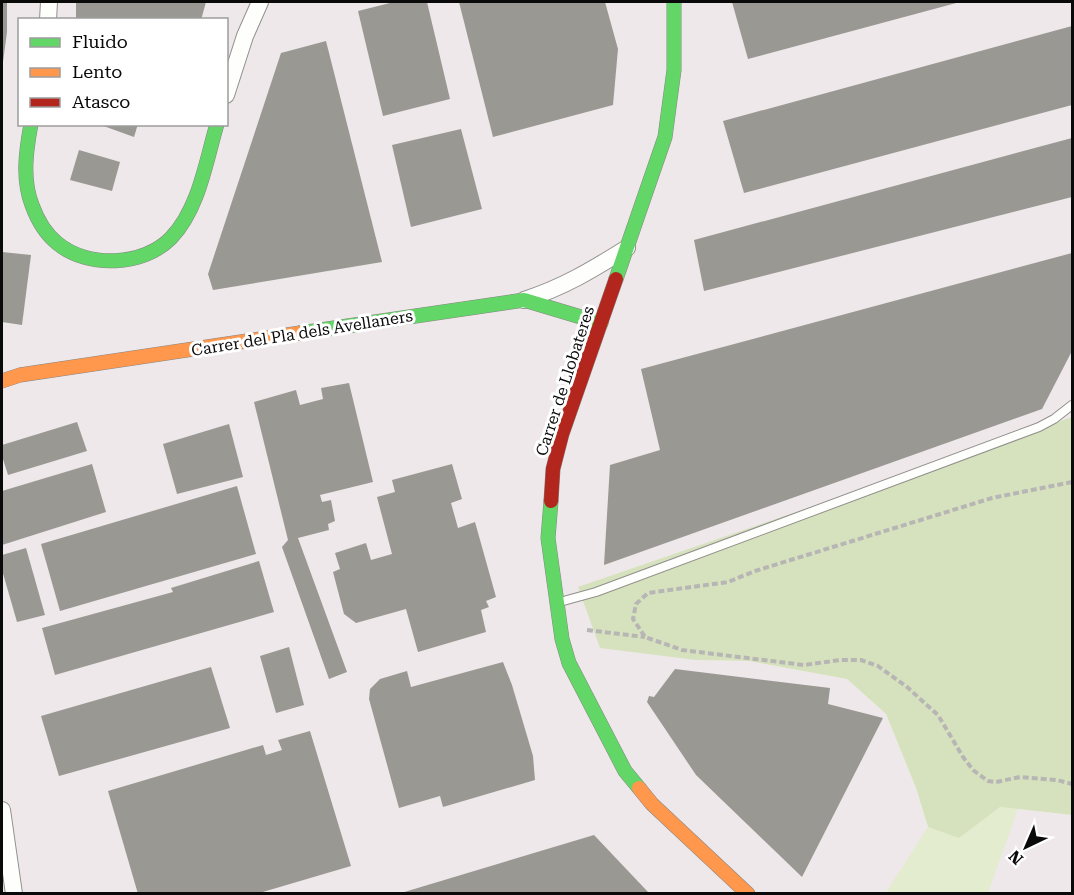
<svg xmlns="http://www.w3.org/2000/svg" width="1074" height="895" viewBox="0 0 1074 895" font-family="'Roboto Serif',serif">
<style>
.industrial{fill:#eee8ea;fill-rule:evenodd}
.green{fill:#e4eccf}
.forest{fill:#d6e2bd}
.building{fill:#9a9893}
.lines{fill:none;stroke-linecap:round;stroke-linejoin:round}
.lane-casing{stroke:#91908c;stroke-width:10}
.street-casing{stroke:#91908c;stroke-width:18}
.fast-casing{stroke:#888683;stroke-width:15}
.slow-casing{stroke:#888683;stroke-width:15}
.jam-casing{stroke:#888683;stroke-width:15}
.path{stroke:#b7b6b5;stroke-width:4;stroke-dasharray:6 3;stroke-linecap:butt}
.lane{stroke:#fefefc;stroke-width:8}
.street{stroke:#fefefc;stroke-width:16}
.fast{stroke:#63d668;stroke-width:14}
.slow{stroke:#ff974d;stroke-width:14}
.jam{stroke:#b3261e;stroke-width:14}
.labels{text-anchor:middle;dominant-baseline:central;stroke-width:6;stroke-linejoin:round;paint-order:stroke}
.street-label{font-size:16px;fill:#0a0a0a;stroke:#fff}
</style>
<rect width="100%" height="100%" fill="#f8f5ed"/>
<path class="industrial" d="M 2,2 L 1072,2 L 1072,424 L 696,660 L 749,661 L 847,679 L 886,714 L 916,788 L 928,828 L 1000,807 L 1072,815 L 1072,893 L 2,894 ZM 20,20 L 226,20 L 226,124 L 20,124 Z"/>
<path class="green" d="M 1000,807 L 1018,809 L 988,893 L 885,894 L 928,827 L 959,838 Z"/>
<path class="forest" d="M 1072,417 L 1072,815 L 1000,807 L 959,838 L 928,827 L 916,788 L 886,714 L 847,679 L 749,661 L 696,660 L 600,648 L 578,587 Z"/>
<g class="building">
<path d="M 2,2 L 7,2 L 7,32 L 3,62 Z"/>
<path d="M 76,2 L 206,2 L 201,20 L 76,20 Z"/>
<path d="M 394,2 L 427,2 L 450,99 L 383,116 L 358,11 Z"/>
<path d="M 459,2 L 605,2 L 618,49 L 613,105 L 493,137 Z"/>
<path d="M 732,2 L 960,2 L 748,59 Z"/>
<path d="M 1072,26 L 1072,105 L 744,193 L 723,121 Z"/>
<path d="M 326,41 L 382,262 L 213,290 L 208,274 L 281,53 Z"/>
<path d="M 98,124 L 138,124 L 134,137 Z"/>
<path d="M 461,129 L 482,209 L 411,227 L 392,145 Z"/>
<path d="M 1072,138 L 1072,197 L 704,291 L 694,240 Z"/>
<path d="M 79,150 L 120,162 L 112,191 L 70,180 Z"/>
<path d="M 2,252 L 31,255 L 22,325 L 2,322 Z"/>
<path d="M 1072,253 L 1072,351 L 1042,409 L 604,565 L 610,465 L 660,450 L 641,369 Z"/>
<path d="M 349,383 L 373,482 L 320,495 L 322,502 L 331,500 L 335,521 L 328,524 L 329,530 L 298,538 L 347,672 L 329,679 L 282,547 L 288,540 L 254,402 L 296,390 L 300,405 L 323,399 L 321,388 Z"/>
<path d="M 77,422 L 87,451 L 8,475 L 2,456 L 2,445 Z"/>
<path d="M 229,424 L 243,477 L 177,494 L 163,444 Z"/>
<path d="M 92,464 L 106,512 L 2,545 L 2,491 Z"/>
<path d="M 452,464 L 462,499 L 451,503 L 458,528 L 475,522 L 496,597 L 486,601 L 489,607 L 481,610 L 486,632 L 418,652 L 406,609 L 356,623 L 344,614 L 333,572 L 340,569 L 335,553 L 366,543 L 371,560 L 392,554 L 377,497 L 395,492 L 392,480 Z"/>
<path d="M 237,486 L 256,554 L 60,611 L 41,544 Z"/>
<path d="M 26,548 L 45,615 L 17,622 L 2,570 L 2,555 Z"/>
<path d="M 259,561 L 274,612 L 55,675 L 42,628 L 173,592 L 171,588 Z"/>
<path d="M 289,647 L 304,705 L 276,713 L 260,656 Z"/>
<path d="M 503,662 L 512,685 L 533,756 L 535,780 L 443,807 L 440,796 L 399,808 L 369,699 L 370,689 L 380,679 L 407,671 L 411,687 Z"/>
<path d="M 211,667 L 230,728 L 59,776 L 41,716 Z"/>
<path d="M 675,669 L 830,688 L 828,704 L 883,718 L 802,877 L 696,775 L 647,702 L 649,696 L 654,697 Z"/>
<path d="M 310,731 L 351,866 L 256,894 L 138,894 L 108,791 L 263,745 L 266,755 L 282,750 L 278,740 Z"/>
<path d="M 594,835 L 648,892 L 401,894 L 401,893 Z"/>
</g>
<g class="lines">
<g class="lane-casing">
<path id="lane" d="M 556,603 L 596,592 L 1039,427 L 1054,419 L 1072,405"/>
</g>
<g class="street-casing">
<g id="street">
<path d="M 48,20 L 49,2"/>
<path d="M 226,95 L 245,36 L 260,2"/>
<path d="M 524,300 C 564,287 592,270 627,248"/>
<path d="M 2,810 L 14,894"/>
</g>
</g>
<g class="fast-casing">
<g id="fast">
<path d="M 31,124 C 26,151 22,179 32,205 C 37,219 46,234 57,243 C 88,269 144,266 171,238 C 199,209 206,161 217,124"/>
<path d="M 616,279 L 665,137 L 674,70 L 674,2"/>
<path d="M 300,333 L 524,300 L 601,323"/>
<path d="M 551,501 L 548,538 L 562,639 L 569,663 L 625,771 L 639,788"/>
</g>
</g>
<g class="slow-casing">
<g id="slow">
<path d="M 2,381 L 20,375 L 300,333"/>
<path d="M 639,788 L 652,804 L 748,894"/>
</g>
</g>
<g class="jam-casing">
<path id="jam" d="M 551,501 L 553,469 L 562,434 L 616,279"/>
</g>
<g class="path">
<path d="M 1072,482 L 992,498 L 755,571 L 728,582 L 648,593 L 636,604 L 633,619 L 645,637 L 682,650 L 804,665 L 840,660 L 861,660 L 878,666 L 907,687 L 938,715 L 963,757 L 973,770 L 988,781 L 996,782 L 1020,777 L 1057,780 L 1072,784"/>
<path d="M 587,630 L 645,637"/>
</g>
<use href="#lane" class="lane"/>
<use href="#street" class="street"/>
<use href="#fast" class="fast"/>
<use href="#slow" class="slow"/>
<use href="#jam" class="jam"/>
</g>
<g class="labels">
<g class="street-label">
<text transform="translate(302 333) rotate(-9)">Carrer del Pla dels Avellaners</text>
<text transform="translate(565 381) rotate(-72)">Carrer de Llobateres</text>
</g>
</g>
<rect width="1074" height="895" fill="none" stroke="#0a0a0a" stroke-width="6"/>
<rect x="18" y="18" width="210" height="108" fill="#ffffff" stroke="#9d9d9d" stroke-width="1.5"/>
<rect x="30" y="38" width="30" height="9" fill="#63d668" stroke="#9d9d9d" stroke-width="1.5"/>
<text x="72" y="48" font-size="18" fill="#0a0a0a">Fluido</text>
<rect x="30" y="68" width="30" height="9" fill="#ff974d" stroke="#9d9d9d" stroke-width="1.5"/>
<text x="72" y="78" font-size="18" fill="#0a0a0a">Lento</text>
<rect x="30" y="98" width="30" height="9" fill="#b3261e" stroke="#9d9d9d" stroke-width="1.5"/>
<text x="72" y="108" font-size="18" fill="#0a0a0a">Atasco</text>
<g transform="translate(1026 847) rotate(224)" stroke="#ffffff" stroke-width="4.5" paint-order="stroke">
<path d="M0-4.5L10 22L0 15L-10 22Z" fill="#0a0a0a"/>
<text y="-9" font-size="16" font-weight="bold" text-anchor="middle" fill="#0a0a0a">N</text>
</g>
</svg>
